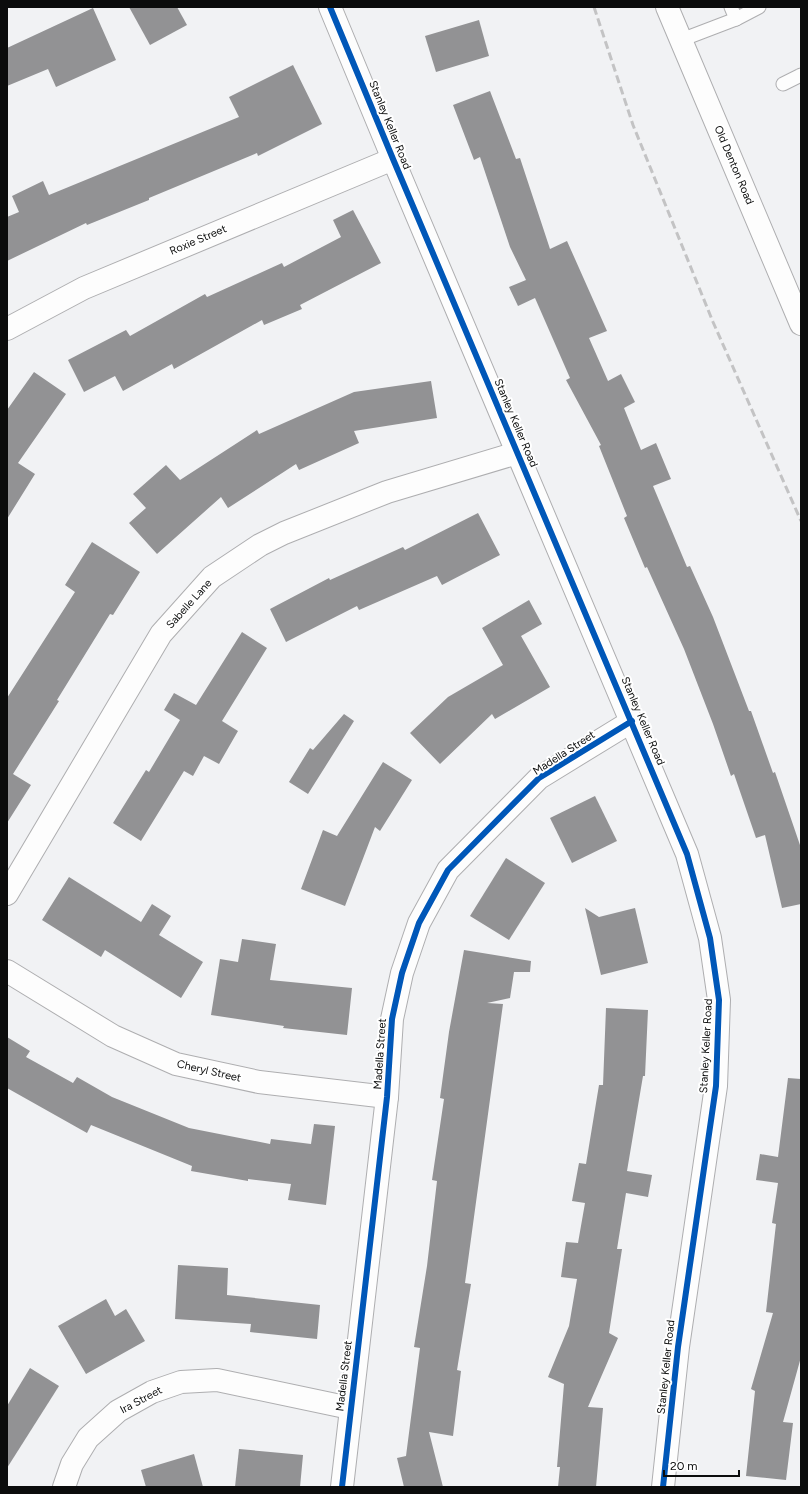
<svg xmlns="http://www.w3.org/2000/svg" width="808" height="1494" viewBox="0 0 808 1494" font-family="Figtree,sans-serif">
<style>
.building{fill:#929294}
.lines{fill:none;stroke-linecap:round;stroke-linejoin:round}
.lane-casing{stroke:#aeaeb0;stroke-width:15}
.street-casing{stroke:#aeaeb0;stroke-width:24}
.secondary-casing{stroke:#aeaeb0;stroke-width:24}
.lane{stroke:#fdfdfd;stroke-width:13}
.street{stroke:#fdfdfd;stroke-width:22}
.secondary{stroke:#fdfdfd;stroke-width:22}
.rail{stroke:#c3c3c4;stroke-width:3;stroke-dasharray:8 4;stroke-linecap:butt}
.cycleway-casing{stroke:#fff;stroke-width:8}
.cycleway{stroke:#0057b8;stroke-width:6}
.labels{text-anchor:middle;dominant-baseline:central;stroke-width:4;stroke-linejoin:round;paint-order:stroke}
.street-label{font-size:11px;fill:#0b0c0c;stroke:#fff}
</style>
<rect width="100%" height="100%" fill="#f1f2f4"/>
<g class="building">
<path d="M 129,7 L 177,7 L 187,25 L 150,45 Z"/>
<path d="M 93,8 L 116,60 L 56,87 L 48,69 L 7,86 L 7,48 Z"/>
<path d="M 479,20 L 489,56 L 436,72 L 425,36 Z"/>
<path d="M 293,65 L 322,124 L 258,156 L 257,153 L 149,198 L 149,200 L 87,225 L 86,223 L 7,261 L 7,217 L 19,212 L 12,196 L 43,181 L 49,195 L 239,117 L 229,97 Z"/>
<path d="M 490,91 L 516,159 L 520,158 L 550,249 L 567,241 L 607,331 L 589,338 L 608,381 L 621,374 L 635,402 L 624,408 L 641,450 L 656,443 L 671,479 L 653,486 L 687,567 L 690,566 L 713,617 L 749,711 L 751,711 L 773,773 L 775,772 L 801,848 L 801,904 L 782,908 L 765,835 L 756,838 L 734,774 L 731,776 L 713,724 L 684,649 L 647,567 L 645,568 L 624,518 L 627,516 L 599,446 L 601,445 L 566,380 L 570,378 L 535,298 L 518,306 L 509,287 L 526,280 L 510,247 L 480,157 L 474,160 L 453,105 Z"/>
<path d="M 353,210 L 381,263 L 300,305 L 302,309 L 264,325 L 262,320 L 174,369 L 172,364 L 123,391 L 115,376 L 84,392 L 68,360 L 126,330 L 130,336 L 205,294 L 207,297 L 282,263 L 284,267 L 341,237 L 333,220 Z"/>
<path d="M 34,372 L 66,394 L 18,463 L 35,474 L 7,519 L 7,410 Z"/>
<path d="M 431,381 L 437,418 L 354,431 L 359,443 L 299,470 L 296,464 L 228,508 L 221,497 L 157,554 L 129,523 L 146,508 L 133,494 L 166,465 L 180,480 L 257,430 L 259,434 L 354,392 Z"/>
<path d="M 478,513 L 500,555 L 442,585 L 437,576 L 359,610 L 357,606 L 286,642 L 270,609 L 329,578 L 330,580 L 403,547 L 405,550 Z"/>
<path d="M 92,542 L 140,572 L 113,615 L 110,614 L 57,700 L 59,701 L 13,774 L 31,785 L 7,823 L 7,698 L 75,592 L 65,585 Z"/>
<path d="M 529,600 L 542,624 L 521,636 L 550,687 L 495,719 L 492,714 L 440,764 L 410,733 L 448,697 L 503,665 L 482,628 Z"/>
<path d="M 242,632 L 267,648 L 222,721 L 238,731 L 219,764 L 204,756 L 193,776 L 184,771 L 141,841 L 113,823 L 146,770 L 149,772 L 180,720 L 164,710 L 174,693 L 196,705 Z"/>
<path d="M 344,714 L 354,721 L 308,794 L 289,782 L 310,748 L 313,750 Z"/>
<path d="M 383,762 L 412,780 L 380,831 L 375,827 L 345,906 L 301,889 L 323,830 L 337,836 Z"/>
<path d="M 595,796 L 617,841 L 572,863 L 550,818 Z"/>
<path d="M 506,858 L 545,883 L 509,940 L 470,916 Z"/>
<path d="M 69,877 L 141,922 L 152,904 L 171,916 L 159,935 L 203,962 L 181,998 L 105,950 L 101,957 L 42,920 Z"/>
<path d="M 585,908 L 599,917 L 635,908 L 648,963 L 601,975 Z"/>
<path d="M 242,939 L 276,944 L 270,980 L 352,988 L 347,1035 L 283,1028 L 284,1026 L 211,1015 L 220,959 L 238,962 Z"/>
<path d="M 464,950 L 531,961 L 530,972 L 514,972 L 510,998 L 487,1003 L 503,1004 L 465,1283 L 471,1284 L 457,1370 L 461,1371 L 453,1436 L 429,1432 L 443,1487 L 404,1487 L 397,1458 L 406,1456 L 420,1348 L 414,1347 L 427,1266 L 437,1181 L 432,1180 L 444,1099 L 440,1098 L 449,1032 Z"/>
<path d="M 606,1008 L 648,1010 L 645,1076 L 643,1076 L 627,1171 L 652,1175 L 648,1197 L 626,1193 L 617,1249 L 622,1249 L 609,1333 L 618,1338 L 588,1407 L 603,1408 L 596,1487 L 558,1487 L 560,1467 L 557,1467 L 564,1384 L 548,1377 L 569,1326 L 577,1279 L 561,1277 L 566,1242 L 578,1243 L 585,1203 L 572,1201 L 579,1163 L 586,1164 L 599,1085 L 603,1085 Z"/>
<path d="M 7,1037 L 30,1051 L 26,1057 L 73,1083 L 77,1077 L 112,1097 L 189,1128 L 270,1144 L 271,1139 L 311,1144 L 314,1124 L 335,1126 L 326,1205 L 288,1200 L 291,1184 L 248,1179 L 248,1181 L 191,1171 L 192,1166 L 91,1125 L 87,1133 L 7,1088 Z"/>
<path d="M 788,1078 L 801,1079 L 801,1357 L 783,1422 L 793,1423 L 786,1480 L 746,1476 L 755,1391 L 751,1389 L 773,1313 L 766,1312 L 776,1224 L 772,1223 L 778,1183 L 756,1180 L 760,1154 L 778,1157 Z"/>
<path d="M 178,1265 L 228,1268 L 227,1295 L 320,1305 L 317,1339 L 250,1332 L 251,1324 L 175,1319 Z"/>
<path d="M 106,1299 L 115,1316 L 126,1309 L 145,1341 L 86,1374 L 58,1326 Z"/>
<path d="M 30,1368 L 59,1386 L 7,1468 L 7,1406 Z"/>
<path d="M 239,1449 L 303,1455 L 300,1487 L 235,1487 Z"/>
<path d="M 194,1454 L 203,1487 L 146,1487 L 141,1470 Z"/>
</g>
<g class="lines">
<g class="lane-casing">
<g id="lane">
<path d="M 731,7 L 736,19"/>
<path d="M 681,40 L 736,19 L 759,7"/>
<path d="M 783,84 L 801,75"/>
</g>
</g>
<g class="street-casing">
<g id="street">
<path d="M 667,7 L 801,324"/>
<path d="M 7,329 L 84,288 L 393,159"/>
<path d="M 7,894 L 161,634 L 212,577 L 260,545 L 284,533 L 387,492 L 517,453"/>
<path d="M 7,971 L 113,1036 L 176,1064 L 259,1082 L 387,1097"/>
<path d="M 64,1487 L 72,1464 L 88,1438 L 118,1411 L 152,1392 L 181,1382 L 217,1380 L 350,1408"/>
<path d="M 342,1487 L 387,1097 L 392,1019 L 402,973 L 419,923 L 448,870 L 539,778 L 632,721"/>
</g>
</g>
<g class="secondary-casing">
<path id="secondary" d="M 330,7 L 393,159 L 687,854 L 710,938 L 719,1000 L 716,1086 L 678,1347 L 663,1487"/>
</g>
<use href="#lane" class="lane"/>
<use href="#street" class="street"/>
<use href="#secondary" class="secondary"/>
<path class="rail" d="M 594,7 L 633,125 L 713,322 L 801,521"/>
<g class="cycleway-casing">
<g id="cycleway">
<path d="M 330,7 L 393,159 L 687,854 L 710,938 L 719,1000 L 716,1086 L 678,1347 L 663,1487"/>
<path d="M 342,1487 L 387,1097 L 392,1019 L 402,973 L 419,923 L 448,870 L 539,778 L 632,721"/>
</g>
</g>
<use href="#cycleway" class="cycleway"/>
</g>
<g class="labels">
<g class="street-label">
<text transform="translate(390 125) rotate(68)">Stanley Keller Road</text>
<text transform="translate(734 165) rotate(67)">Old Denton Road</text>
<text transform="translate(198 240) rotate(-23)">Roxie Street</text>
<text transform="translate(516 423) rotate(67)">Stanley Keller Road</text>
<text transform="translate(189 604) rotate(-48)">Sabelle Lane</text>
<text transform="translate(643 721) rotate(67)">Stanley Keller Road</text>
<text transform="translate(564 753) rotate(-33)">Madella Street</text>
<text transform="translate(706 1046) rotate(-87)">Stanley Keller Road</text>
<text transform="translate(380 1054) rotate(-86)">Madella Street</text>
<text transform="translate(209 1071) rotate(13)">Cheryl Street</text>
<text transform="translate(666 1367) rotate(-84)">Stanley Keller Road</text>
<text transform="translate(344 1376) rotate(-83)">Madella Street</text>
<text transform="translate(141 1400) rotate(-28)">Ira Street</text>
</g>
</g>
<rect width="808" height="1494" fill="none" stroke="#0b0c0c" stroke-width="16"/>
<path d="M664 1470v6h75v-6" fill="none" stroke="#0b0c0c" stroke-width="2"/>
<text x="670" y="1470" font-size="12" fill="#0b0c0c" stroke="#ffffff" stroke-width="3" paint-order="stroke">20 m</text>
</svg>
